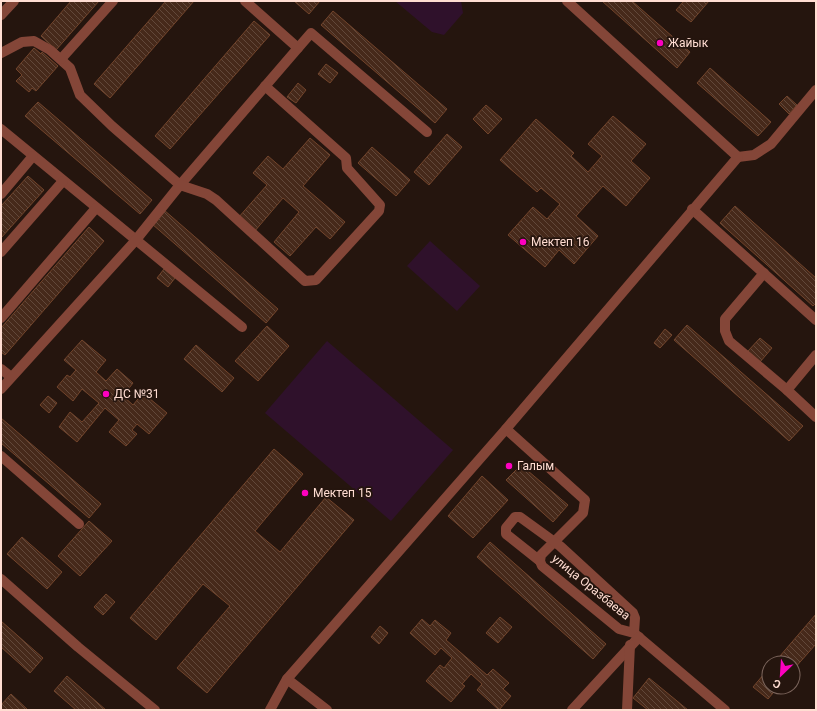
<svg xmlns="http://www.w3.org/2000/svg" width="817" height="711" viewBox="0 0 817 711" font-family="Roboto,sans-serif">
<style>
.pitch{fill:#2f112b}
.building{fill:url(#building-back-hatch);stroke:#72442b}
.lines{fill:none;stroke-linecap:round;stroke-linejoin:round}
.minor{stroke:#844638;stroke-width:10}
.poi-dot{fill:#fd00bf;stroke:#25150e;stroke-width:1.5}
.labels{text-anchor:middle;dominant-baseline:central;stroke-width:3.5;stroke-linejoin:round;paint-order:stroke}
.poi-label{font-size:12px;fill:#ffddd2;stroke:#25150e;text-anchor:start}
.street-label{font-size:12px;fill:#ffddd2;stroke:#25150e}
</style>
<defs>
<pattern id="building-back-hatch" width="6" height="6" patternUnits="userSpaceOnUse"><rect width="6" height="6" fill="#46291a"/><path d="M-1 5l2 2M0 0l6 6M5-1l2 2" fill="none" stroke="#62483a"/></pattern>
</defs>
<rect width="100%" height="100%" fill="#25150e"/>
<g class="pitch">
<path d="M 395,1 L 461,1 L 463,13 L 444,35 L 432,32 Z"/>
<path d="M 430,241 L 480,286 L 457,311 L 407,266 Z"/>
<path d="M 327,341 L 453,450 L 391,521 L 265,413 Z"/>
</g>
<g class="building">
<path d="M 71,1 L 99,1 L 56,50 L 41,36 Z"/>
<path d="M 166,1 L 194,1 L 110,98 L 94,84 Z"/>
<path d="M 294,1 L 320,1 L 309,14 Z"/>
<path d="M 602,1 L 632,1 L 690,52 L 677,68 Z"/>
<path d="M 684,1 L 709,1 L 691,22 L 676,10 Z"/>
<path d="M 333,11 L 447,109 L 435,123 L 321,25 Z"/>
<path d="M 254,21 L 270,35 L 170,149 L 155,136 Z"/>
<path d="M 34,48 L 41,54 L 42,52 L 58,66 L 36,91 L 32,88 L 29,92 L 16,81 L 22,75 L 16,69 Z"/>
<path d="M 326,64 L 338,73 L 330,83 L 318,74 Z"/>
<path d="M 710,68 L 771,122 L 758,136 L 697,83 Z"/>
<path d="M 298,83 L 306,90 L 296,103 L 287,97 Z"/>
<path d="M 787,96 L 797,105 L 789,114 L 779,104 Z"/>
<path d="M 38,102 L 152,200 L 140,214 L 25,116 Z"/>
<path d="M 486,105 L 502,119 L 488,134 L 473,119 Z"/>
<path d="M 613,116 L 646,144 L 631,161 L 650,178 L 626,206 L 603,186 L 576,216 L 598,236 L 574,264 L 559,250 L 545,267 L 508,235 L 533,207 L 547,219 L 560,204 L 541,188 L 537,192 L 500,160 L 536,119 L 574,153 L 571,156 L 588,172 L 602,156 L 588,144 Z"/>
<path d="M 447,134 L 462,147 L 429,185 L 414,172 Z"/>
<path d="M 310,138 L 330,155 L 303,186 L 345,222 L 330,239 L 316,227 L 290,256 L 274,242 L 299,212 L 283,198 L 254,232 L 238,218 L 267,185 L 253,173 L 268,156 L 283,169 Z"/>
<path d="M 372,147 L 410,180 L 396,196 L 358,163 Z"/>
<path d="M 28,176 L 44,190 L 1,238 L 1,206 Z"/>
<path d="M 735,206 L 816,278 L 816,303 L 813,306 L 720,223 Z"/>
<path d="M 164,210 L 278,309 L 266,323 L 152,224 Z"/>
<path d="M 89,227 L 104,241 L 5,355 L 1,352 L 1,328 Z"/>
<path d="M 164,269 L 175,278 L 168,287 L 157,278 Z"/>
<path d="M 687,325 L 803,426 L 789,441 L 674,340 Z"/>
<path d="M 267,326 L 289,346 L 258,381 L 235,361 Z"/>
<path d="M 665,329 L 672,335 L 660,348 L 654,343 Z"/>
<path d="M 760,338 L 772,348 L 760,362 L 748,351 Z"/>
<path d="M 82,340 L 106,360 L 96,372 L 106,381 L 117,369 L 133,383 L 123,396 L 133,405 L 143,393 L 167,413 L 149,434 L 137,424 L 132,430 L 137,434 L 126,446 L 109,432 L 119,420 L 105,408 L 77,442 L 59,427 L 70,412 L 82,422 L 99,403 L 82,389 L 73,401 L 57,387 L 67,375 L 70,377 L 76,370 L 64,360 Z"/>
<path d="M 196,345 L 234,378 L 222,392 L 184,359 Z"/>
<path d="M 48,396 L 57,403 L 49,413 L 40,405 Z"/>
<path d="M 1,418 L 101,504 L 89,518 L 1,443 Z"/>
<path d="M 274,449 L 303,474 L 255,531 L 280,552 L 326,497 L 354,520 L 207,693 L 177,668 L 230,606 L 203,584 L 156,640 L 130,618 Z"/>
<path d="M 521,465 L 568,505 L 553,522 L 506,480 Z"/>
<path d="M 482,476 L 508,500 L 473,538 L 448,516 Z"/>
<path d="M 89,521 L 112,541 L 80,576 L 58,556 Z"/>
<path d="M 22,537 L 62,572 L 47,589 L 7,554 Z"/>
<path d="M 490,542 L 606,644 L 593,659 L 477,557 Z"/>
<path d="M 106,594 L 115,602 L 103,615 L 94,607 Z"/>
<path d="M 816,614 L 816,644 L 793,670 L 793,663 L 774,663 Z"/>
<path d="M 500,617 L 512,627 L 498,643 L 486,633 Z"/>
<path d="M 422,619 L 430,626 L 435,620 L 451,633 L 446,640 L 487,675 L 493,669 L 509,683 L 503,689 L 511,696 L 499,710 L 477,690 L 482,684 L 471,674 L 462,684 L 465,686 L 451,702 L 426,681 L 440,665 L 444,668 L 452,658 L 441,648 L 435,655 L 410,633 Z"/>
<path d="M 1,621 L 43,658 L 30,673 L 1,647 Z"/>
<path d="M 380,626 L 388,633 L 379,644 L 371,637 Z"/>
<path d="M 769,668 L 769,687 L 778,687 L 768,699 L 753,687 Z"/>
<path d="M 67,676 L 106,710 L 76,710 L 54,691 Z"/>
<path d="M 649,678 L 688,710 L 648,710 L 633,698 Z"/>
<path d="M 11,694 L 28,710 L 1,710 L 1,705 Z"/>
</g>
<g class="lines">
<g class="minor">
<path d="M 1,15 L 14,1"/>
<path d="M 298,48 L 311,33 L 427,132"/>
<path d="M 1,53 L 22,42 L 34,41 L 50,50 L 70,68 L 80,95 L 112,126 L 180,185 L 298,48 L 245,1"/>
<path d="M 61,59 L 113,1"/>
<path d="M 1,129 L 242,327"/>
<path d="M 738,157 L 754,155 L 771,144 L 816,90"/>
<path d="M 1,194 L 33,156"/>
<path d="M 692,209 L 816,320"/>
<path d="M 1,252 L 63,181"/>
<path d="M 764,273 L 725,319 L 725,331 L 729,341 L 787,390"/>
<path d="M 1,318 L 96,208"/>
<path d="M 816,355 L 787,390 L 816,417"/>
<path d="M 1,369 L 11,377"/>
<path d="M 1,389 L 135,241 L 180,185 L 207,194 L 216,200 L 305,281 L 316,280 L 379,211 L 380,205 L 347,168 L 346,158 L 265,86"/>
<path d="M 506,429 L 585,500 L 583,513 L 541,555 L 540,561 L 542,566 L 619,629 L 634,633 L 725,710"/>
<path d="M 1,456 L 79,524"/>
<path d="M 540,561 L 506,534 L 506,528 L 515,517 L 520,517 L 560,546 L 633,613 L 635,618 L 634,633"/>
<path d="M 1,579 L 78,647 L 155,710"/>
<path d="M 287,679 L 327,710"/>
<path d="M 270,710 L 287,679 L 506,429 L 738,157 L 567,1"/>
<path d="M 572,710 L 639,637"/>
<path d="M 627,710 L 630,645"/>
</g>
</g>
<g class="poi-dot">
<circle cx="660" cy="43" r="4"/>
<circle cx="523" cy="242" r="4"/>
<circle cx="106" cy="394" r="4"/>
<circle cx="509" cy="466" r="4"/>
<circle cx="305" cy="493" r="4"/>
</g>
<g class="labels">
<g class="poi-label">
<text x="668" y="43">Жайык</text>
<text x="531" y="242">Мектеп 16</text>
<text x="114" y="394">ДС №31</text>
<text x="517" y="466">Галым</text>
<text x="313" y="493">Мектеп 15</text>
</g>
<g class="street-label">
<text transform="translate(591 587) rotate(39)">улица Оразбаева</text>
</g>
</g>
<rect width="817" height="711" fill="none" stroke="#ffddd2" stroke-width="4"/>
<g transform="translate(781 675) rotate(205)"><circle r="19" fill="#25150e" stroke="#7c655c"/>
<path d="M0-3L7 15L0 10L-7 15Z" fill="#fd00bf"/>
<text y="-6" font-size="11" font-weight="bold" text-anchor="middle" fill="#ffddd2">С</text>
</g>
</svg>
